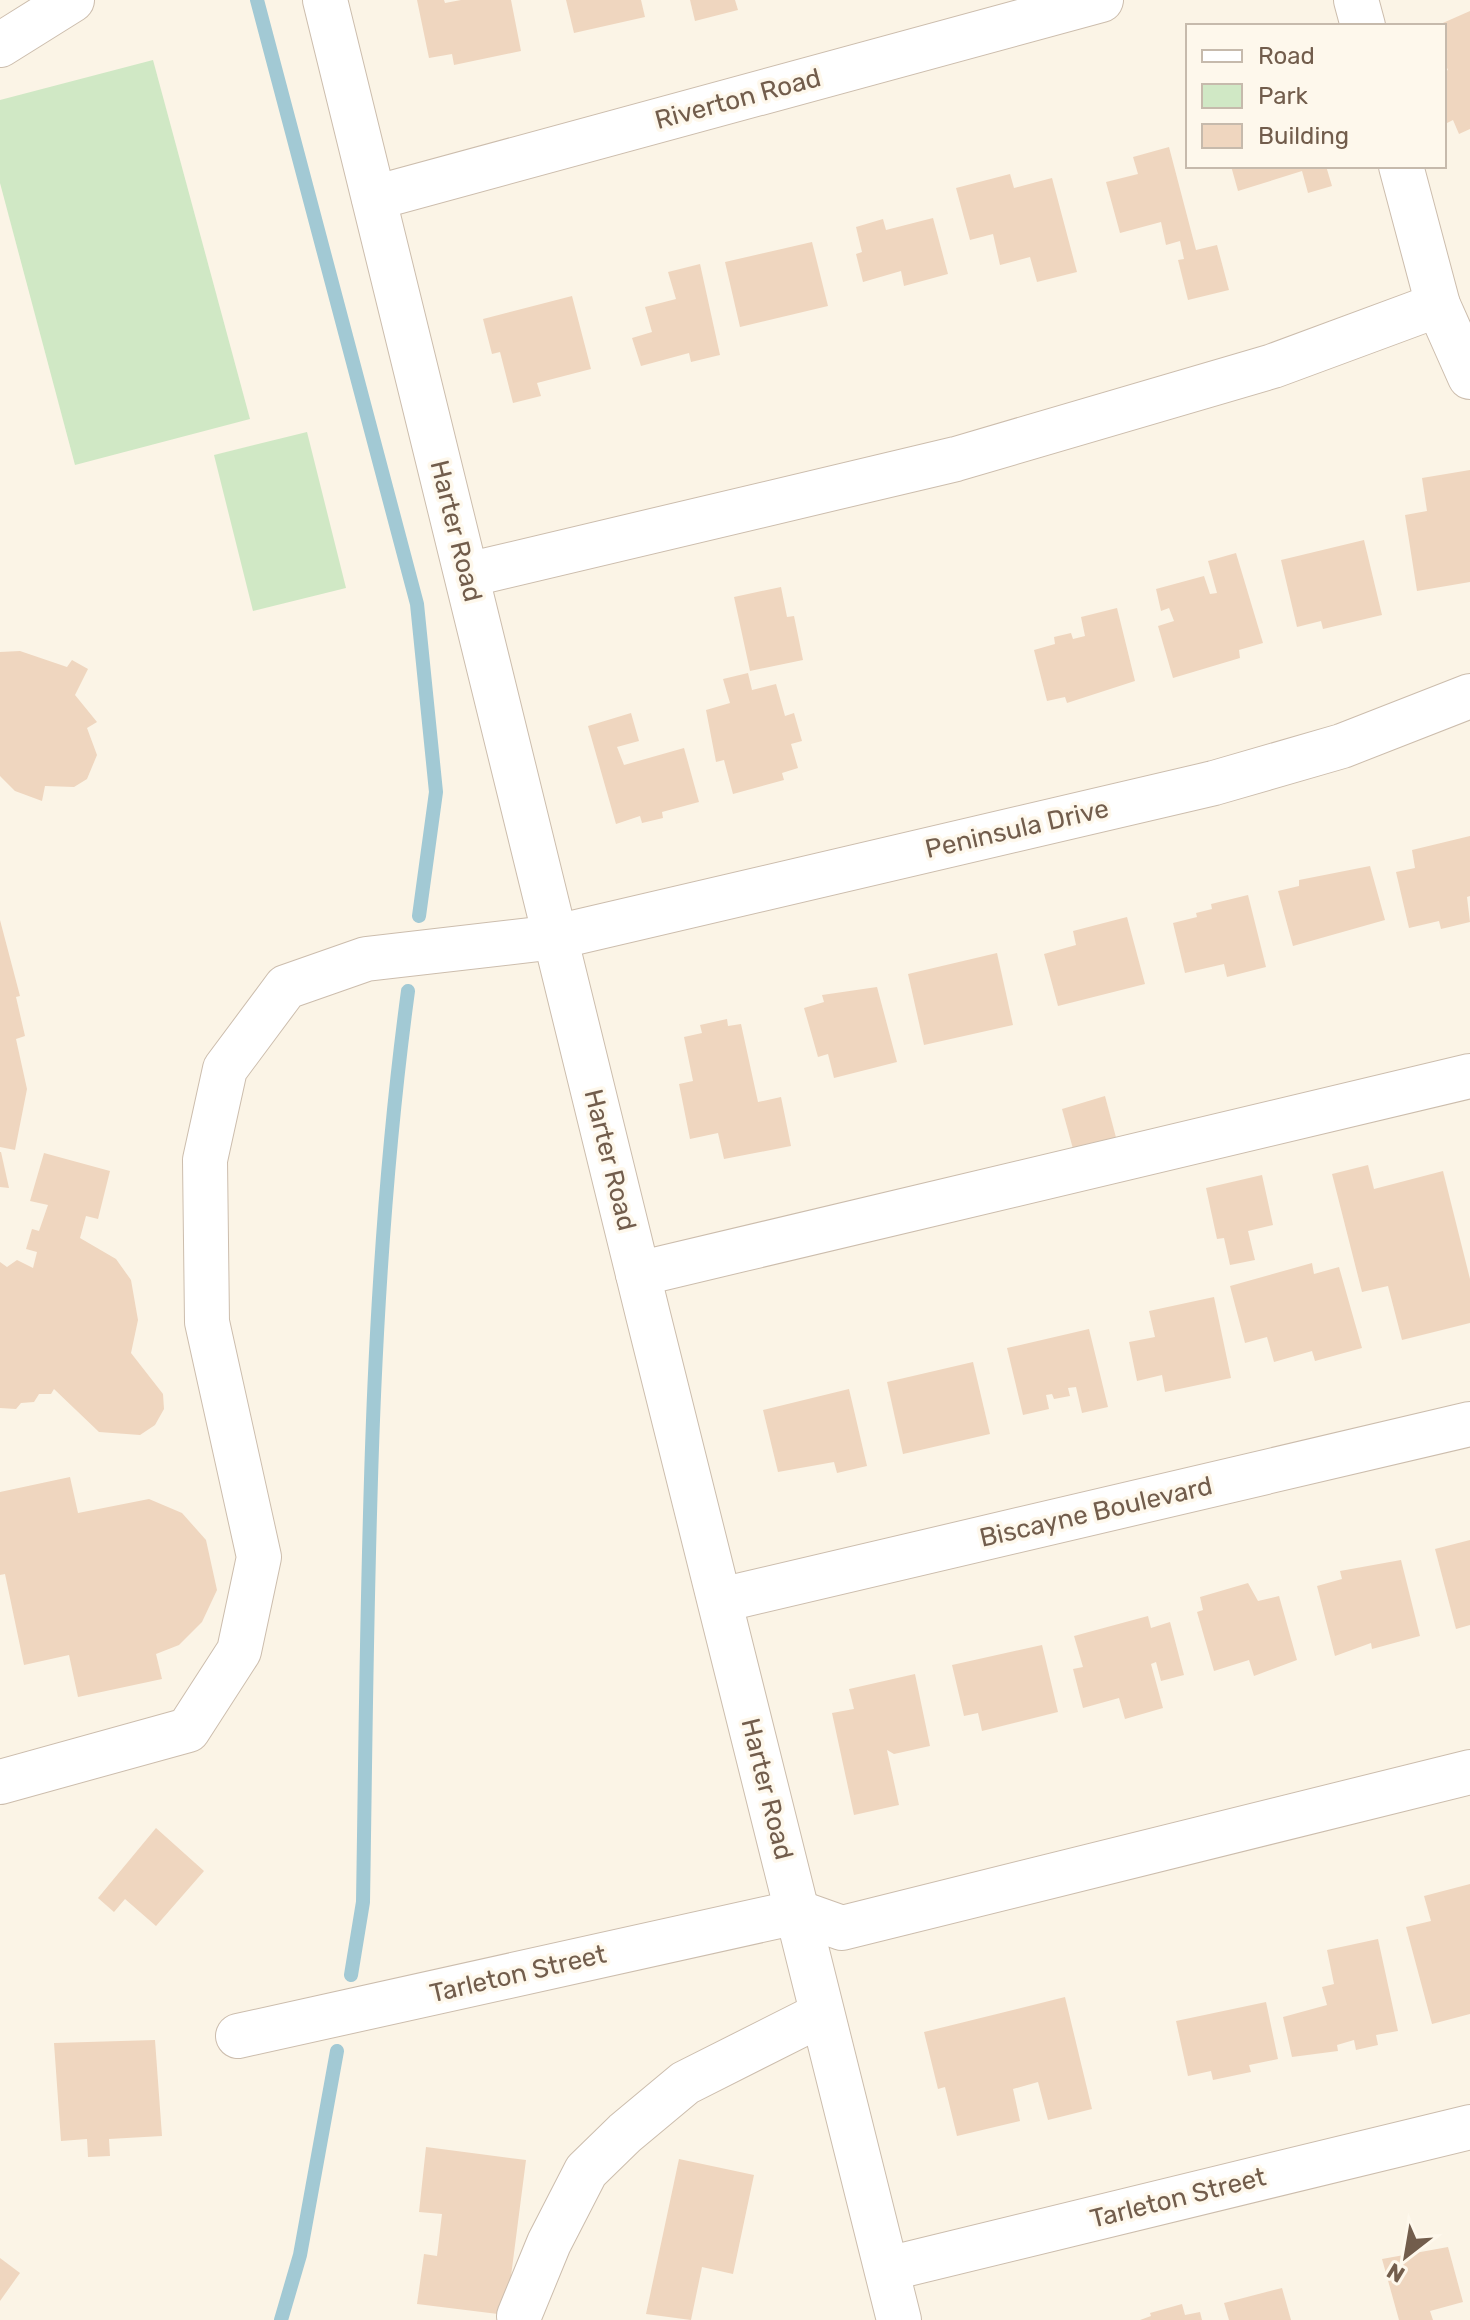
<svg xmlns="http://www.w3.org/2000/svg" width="1470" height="2320" viewBox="0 0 1470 2320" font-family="Rubik,sans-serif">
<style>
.green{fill:#d0e8c5}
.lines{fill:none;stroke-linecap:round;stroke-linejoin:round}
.stream{stroke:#a2c9d4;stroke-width:14}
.building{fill:#efd6bf}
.minor-casing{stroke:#ccbdad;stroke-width:46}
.minor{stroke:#fff;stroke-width:44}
.labels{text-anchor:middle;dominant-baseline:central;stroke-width:7;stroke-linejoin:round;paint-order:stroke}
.street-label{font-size:26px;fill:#725d4c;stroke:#fef8ec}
</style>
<rect width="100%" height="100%" fill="#fbf4e6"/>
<g class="green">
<path d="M 153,60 L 250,419 L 75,465 L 0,183 L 0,100 Z"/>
<path d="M 307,432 L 346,588 L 253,611 L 214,455 Z"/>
</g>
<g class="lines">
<g class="stream">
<path d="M 257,0 L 417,604 L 436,792 L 419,916"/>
<path d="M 351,1975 L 363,1902 C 368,1598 367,1293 408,991"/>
<path d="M 281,2320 L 300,2255 L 337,2051"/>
</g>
</g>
<g class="building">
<path d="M 417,0 L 444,0 L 445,3 L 461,0 L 511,0 L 521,51 L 454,65 L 452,54 L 429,58 Z"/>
<path d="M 566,0 L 641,0 L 645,17 L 574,33 Z"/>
<path d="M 690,0 L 735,0 L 738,10 L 695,21 Z"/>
<path d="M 1470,11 L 1470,129 L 1459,134 L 1453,120 L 1445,124 L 1444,121 L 1444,72 L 1448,70 L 1444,61 L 1444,26 L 1436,26 Z"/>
<path d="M 1169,147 L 1196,250 L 1217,245 L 1229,290 L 1188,300 L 1178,260 L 1184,259 L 1180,241 L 1166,245 L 1161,222 L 1120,233 L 1106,182 L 1138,174 L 1133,157 Z"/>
<path d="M 1231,166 L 1326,166 L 1332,186 L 1308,193 L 1302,171 L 1238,191 Z"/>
<path d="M 1010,174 L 1014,188 L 1052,178 L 1077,272 L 1037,282 L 1030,257 L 1000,265 L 993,234 L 970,240 L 956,188 Z"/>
<path d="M 933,218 L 948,274 L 904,286 L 901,271 L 863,282 L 856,254 L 862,252 L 856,227 L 883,219 L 886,230 Z"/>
<path d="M 812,242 L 828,306 L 740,327 L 725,262 Z"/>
<path d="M 700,264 L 720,355 L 691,362 L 689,353 L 641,366 L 632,338 L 652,332 L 645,307 L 676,299 L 668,272 Z"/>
<path d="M 572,296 L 591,369 L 537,383 L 541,396 L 513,403 L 500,352 L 492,354 L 483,319 Z"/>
<path d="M 1470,470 L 1470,582 L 1417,591 L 1405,515 L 1427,511 L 1422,478 Z"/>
<path d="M 1364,540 L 1382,615 L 1323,629 L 1321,621 L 1297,627 L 1281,560 Z"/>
<path d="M 1236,553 L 1263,643 L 1239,650 L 1240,658 L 1173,678 L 1158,626 L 1174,621 L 1169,608 L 1161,611 L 1156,589 L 1204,576 L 1210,594 L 1217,593 L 1208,561 Z"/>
<path d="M 781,587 L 787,617 L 794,616 L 803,660 L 750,671 L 734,597 Z"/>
<path d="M 1117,608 L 1135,681 L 1067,703 L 1065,697 L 1047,701 L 1034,650 L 1055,644 L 1054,637 L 1071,633 L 1073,639 L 1085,636 L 1081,617 Z"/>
<path d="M 20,651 L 67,667 L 72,660 L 88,669 L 75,695 L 97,722 L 87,728 L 97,755 L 87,779 L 74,787 L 45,786 L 42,801 L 15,791 L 0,776 L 0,652 Z"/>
<path d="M 748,673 L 752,690 L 776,684 L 785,716 L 794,713 L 802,741 L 791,744 L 798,768 L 782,773 L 784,780 L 733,794 L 724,760 L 716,762 L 706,710 L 730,703 L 723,679 Z"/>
<path d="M 631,713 L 639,741 L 617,747 L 624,765 L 684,748 L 699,802 L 662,812 L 663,818 L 642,823 L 640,816 L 616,824 L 588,726 Z"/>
<path d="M 1470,836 L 1470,896 L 1467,897 L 1470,922 L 1441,929 L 1439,921 L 1409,928 L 1396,872 L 1415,868 L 1412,850 Z"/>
<path d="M 1370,866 L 1385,920 L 1293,946 L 1278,891 L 1299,886 L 1299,880 Z"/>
<path d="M 1248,895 L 1266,967 L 1227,977 L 1224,964 L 1185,973 L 1173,923 L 1197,917 L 1196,913 L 1212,909 L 1211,904 Z"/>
<path d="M 1127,917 L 1145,984 L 1058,1006 L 1044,954 L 1076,945 L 1073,931 Z"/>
<path d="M 0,920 L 20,996 L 16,997 L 25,1036 L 16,1039 L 27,1089 L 15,1150 L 0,1147 Z"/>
<path d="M 997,953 L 1013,1025 L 924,1045 L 908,974 Z"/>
<path d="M 877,987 L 897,1062 L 834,1078 L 828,1054 L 818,1057 L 804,1008 L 824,1002 L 822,995 Z"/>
<path d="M 727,1019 L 728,1026 L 741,1024 L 758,1102 L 781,1097 L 791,1146 L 724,1159 L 718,1133 L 690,1139 L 679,1084 L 693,1081 L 684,1037 L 702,1033 L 700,1025 Z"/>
<path d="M 1105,1096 L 1118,1145 L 1075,1156 L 1062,1109 Z"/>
<path d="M 0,1152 L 1,1152 L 9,1188 L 0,1187 Z"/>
<path d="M 44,1153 L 110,1171 L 98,1219 L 86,1216 L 80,1238 L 116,1259 L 131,1280 L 138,1320 L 131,1353 L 163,1394 L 164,1409 L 155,1425 L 140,1435 L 99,1432 L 54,1389 L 51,1394 L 39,1394 L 34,1402 L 21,1403 L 16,1409 L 0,1408 L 0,1262 L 7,1267 L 17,1260 L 33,1268 L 37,1252 L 26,1249 L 32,1229 L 39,1231 L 48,1205 L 30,1201 Z"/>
<path d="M 1368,1165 L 1374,1189 L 1443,1171 L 1470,1279 L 1470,1323 L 1402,1340 L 1388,1286 L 1362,1292 L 1332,1174 Z"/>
<path d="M 1262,1175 L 1273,1225 L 1248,1231 L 1255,1260 L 1230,1265 L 1224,1238 L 1217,1239 L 1206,1188 Z"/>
<path d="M 1312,1263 L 1314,1274 L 1339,1267 L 1362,1348 L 1315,1361 L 1312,1351 L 1274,1362 L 1267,1337 L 1245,1343 L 1230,1286 Z"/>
<path d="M 1214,1297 L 1231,1378 L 1165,1392 L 1162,1375 L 1137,1381 L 1129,1342 L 1155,1337 L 1149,1311 Z"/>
<path d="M 1089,1329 L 1108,1407 L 1082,1413 L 1076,1387 L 1068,1388 L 1070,1396 L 1054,1399 L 1052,1394 L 1046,1395 L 1049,1409 L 1023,1415 L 1007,1348 Z"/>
<path d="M 973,1362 L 990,1434 L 903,1454 L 887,1382 Z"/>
<path d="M 849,1389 L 867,1466 L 837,1473 L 834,1462 L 778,1472 L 763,1410 Z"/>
<path d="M 70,1477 L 78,1513 L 149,1499 L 182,1513 L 206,1540 L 217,1590 L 202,1622 L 179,1645 L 156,1654 L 162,1679 L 78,1697 L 69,1655 L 24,1665 L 5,1574 L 0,1575 L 0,1492 Z"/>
<path d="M 1470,1540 L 1470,1625 L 1456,1629 L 1435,1549 Z"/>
<path d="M 1401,1560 L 1420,1636 L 1372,1649 L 1371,1643 L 1335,1656 L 1317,1586 L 1342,1579 L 1340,1571 Z"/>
<path d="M 1248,1583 L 1258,1601 L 1279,1596 L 1297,1660 L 1254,1676 L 1249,1660 L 1214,1671 L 1197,1612 L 1203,1610 L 1200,1597 Z"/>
<path d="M 1148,1616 L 1151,1628 L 1170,1622 L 1184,1675 L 1161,1681 L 1156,1662 L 1151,1664 L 1163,1708 L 1125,1719 L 1119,1698 L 1083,1708 L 1073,1669 L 1083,1667 L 1074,1636 Z"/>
<path d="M 1042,1645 L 1058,1712 L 982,1731 L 978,1713 L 964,1716 L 952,1665 Z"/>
<path d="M 915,1674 L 930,1746 L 894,1754 L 887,1750 L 899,1805 L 854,1815 L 832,1713 L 854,1709 L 849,1689 Z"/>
<path d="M 156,1828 L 204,1871 L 156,1926 L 125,1899 L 114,1912 L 98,1898 Z"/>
<path d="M 1470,1884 L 1470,2014 L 1432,2024 L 1406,1927 L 1431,1921 L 1424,1896 Z"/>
<path d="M 1378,1939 L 1398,2031 L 1376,2035 L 1378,2045 L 1356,2050 L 1354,2040 L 1337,2045 L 1338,2051 L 1292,2057 L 1283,2017 L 1327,2005 L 1322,1987 L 1334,1984 L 1327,1950 Z"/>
<path d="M 1065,1997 L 1092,2109 L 1048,2120 L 1038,2082 L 1013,2089 L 1020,2121 L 957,2136 L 945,2087 L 938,2089 L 924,2032 Z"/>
<path d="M 1266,2002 L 1278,2059 L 1249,2065 L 1251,2072 L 1213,2080 L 1211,2071 L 1188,2076 L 1176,2021 Z"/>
<path d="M 155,2040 L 162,2136 L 109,2139 L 110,2156 L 88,2157 L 87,2139 L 61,2141 L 54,2043 Z"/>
<path d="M 426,2147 L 526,2160 L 506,2315 L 417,2304 L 424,2254 L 437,2256 L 442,2214 L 419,2212 Z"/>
<path d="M 679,2159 L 754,2175 L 733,2274 L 702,2267 L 691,2320 L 646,2314 Z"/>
<path d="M 1448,2247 L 1463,2302 L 1430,2311 L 1433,2320 L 1399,2320 L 1382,2259 Z"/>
<path d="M 0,2258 L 20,2273 L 0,2301 Z"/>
<path d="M 1282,2288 L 1291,2320 L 1229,2320 L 1224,2303 Z"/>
<path d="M 1182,2304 L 1185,2315 L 1200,2312 L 1202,2320 L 1140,2320 L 1151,2316 L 1150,2313 Z"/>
</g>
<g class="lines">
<g class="minor-casing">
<g id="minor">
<path d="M 325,0 L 649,1319 L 899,2320"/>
<path d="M 1356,0 L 1363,26"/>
<path d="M 0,45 L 72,0"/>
<path d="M 1401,166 L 1438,305 L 1470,377"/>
<path d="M 374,198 L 1101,0"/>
<path d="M 467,575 L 956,459 L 1273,366 L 1438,305"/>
<path d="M 638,1274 L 1470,1076"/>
<path d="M 721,1600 L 1470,1424"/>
<path d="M 0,1782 L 188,1730 L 239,1651 L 259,1557 L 207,1322 L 205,1160 L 225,1069 L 286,987 L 366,959 L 556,937 L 1214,783 L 1342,746 L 1470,696"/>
<path d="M 238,2036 L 797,1912 L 842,1928 L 1470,1772"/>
<path d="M 887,2269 L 1470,2127"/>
<path d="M 519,2316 L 549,2243 L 586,2171 L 625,2133 L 685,2083 L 822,2014"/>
</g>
</g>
<use href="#minor" class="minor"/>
</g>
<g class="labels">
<g class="street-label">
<text transform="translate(738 99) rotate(-15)">Riverton Road</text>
<text transform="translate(456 531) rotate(76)">Harter Road</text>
<text transform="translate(1017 829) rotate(-13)">Peninsula Drive</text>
<text transform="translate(610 1160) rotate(76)">Harter Road</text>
<text transform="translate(1096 1512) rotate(-13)">Biscayne Boulevard</text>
<text transform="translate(767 1789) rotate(76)">Harter Road</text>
<text transform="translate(518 1974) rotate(-13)">Tarleton Street</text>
<text transform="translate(1178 2198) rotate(-14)">Tarleton Street</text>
</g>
</g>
<rect x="1186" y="24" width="260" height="144" fill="#fef8ec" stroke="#c6baac" stroke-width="2"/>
<rect x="1202" y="50" width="40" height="12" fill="#ffffff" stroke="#c6baac" stroke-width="2"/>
<text x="1258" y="64" font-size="24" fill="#725d4c">Road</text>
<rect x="1202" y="84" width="40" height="24" fill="#d0e8c5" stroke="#c6baac" stroke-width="2"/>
<text x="1258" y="104" font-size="24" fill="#725d4c">Park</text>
<rect x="1202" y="124" width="40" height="24" fill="#efd6bf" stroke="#c6baac" stroke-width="2"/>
<text x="1258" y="144" font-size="24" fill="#725d4c">Building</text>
<g transform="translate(1406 2256) rotate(211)" stroke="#fef8ec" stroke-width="6" paint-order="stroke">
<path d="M0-6L14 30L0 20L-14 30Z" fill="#725d4c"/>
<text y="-12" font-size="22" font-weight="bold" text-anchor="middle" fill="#725d4c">N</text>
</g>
</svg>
